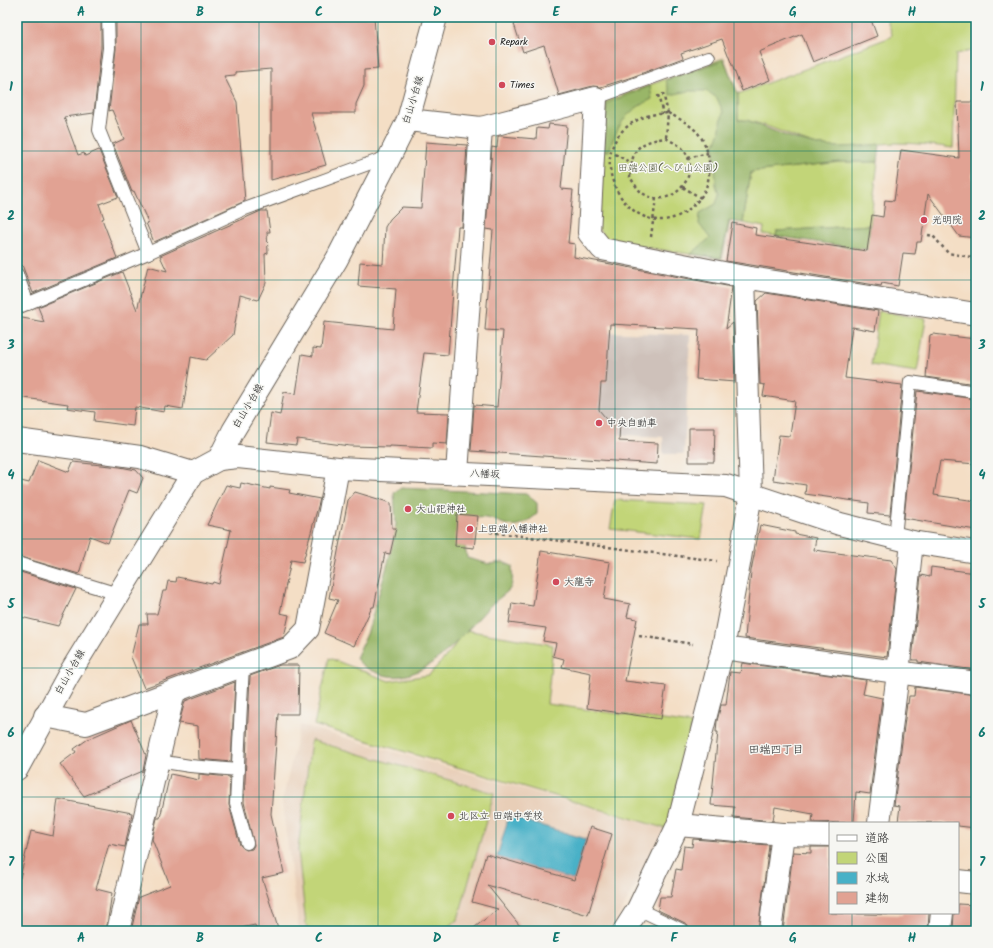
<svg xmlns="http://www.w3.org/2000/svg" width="993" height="948" viewBox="0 0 993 948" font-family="Kalam,'Klee One',sans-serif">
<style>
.built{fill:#e8ceb7}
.industrial{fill:#cec1ba}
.green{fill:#c2d578;stroke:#6f784a}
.forest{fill:#99b668;stroke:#5a6942}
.water{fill:#48b1c7;stroke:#326672}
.building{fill:#e1a293}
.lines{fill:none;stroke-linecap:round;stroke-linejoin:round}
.service-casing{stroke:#686057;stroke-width:14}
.minor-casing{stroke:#686057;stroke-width:24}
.tertiary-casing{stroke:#686057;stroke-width:24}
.secondary-casing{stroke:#686057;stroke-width:24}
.path{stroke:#686057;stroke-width:2.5;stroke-dasharray:3 3;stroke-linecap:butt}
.service{stroke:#fff;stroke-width:12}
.minor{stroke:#fff;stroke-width:22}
.tertiary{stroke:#fff;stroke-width:22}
.secondary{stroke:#fff;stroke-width:22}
.grid{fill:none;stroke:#0f766e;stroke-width:1;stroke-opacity:0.55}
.poi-dot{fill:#d1495b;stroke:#f6f6f2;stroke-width:1.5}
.labels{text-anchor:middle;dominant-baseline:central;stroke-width:3;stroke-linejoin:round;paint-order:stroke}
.poi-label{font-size:10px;fill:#1c1c1c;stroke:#f6f6f2;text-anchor:start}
.street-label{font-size:10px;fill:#1c1c1c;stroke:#f6f6f2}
.park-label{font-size:10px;fill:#4e5438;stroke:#f6f6f2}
.neighbourhood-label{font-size:11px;fill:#1c1c1c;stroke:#f6f6f2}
.neatline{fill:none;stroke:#0f766e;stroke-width:1.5}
.grid-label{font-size:13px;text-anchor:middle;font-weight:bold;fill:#0f766e}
</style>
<rect width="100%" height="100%" fill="#f6f6f2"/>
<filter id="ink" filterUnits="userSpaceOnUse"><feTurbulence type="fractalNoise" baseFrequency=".025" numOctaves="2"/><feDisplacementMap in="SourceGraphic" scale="8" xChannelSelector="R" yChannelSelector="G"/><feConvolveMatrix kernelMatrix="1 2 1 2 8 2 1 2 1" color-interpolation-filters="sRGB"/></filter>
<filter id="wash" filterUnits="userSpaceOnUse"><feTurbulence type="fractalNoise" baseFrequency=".012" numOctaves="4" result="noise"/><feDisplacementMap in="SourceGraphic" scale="16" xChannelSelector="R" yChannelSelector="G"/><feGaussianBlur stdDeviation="0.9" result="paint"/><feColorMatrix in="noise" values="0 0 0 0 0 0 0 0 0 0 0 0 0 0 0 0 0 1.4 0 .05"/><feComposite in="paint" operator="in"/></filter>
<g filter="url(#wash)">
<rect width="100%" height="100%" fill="#f4dec5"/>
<path class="built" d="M 300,725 L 667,830 L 610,931 L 299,931 L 282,802 Z"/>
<path class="industrial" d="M 595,332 L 690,335 L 684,454 L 663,454 L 663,437 L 591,433 Z"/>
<g class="green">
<path d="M 886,17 L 976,17 L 976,50 L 956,54 L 953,148 C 934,145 915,143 895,143 C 871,144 846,150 822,146 C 797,141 760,119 738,120 L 738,94 L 891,37 L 892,34 Z"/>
<path d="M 724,58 L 737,95 L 731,216 L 722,259 L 610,242 L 596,226 L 605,101 Z"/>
<path d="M 840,162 L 878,162 L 870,225 L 777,231 L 776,236 L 763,234 L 764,227 L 743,223 L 751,172 Z"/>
<path d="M 879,311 L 926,319 L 917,372 L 871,365 Z"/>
<path d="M 615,500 L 707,505 L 701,539 L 610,529 Z"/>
<path d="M 465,630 L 553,645 L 547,704 L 692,724 L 667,829 L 314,725 L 329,658 L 389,681 L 429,675 L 450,652 Z"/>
<path d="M 311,740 L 494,793 L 458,919 L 444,931 L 310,931 L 306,925 L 298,850 Z"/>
</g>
<g class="forest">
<path d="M 724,60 L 738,94 L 738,120 L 747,120 C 771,130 798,142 824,146 C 842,148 861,146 880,144 L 878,162 L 840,162 L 751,172 L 743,223 L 729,221 L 721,258 L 691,254 L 710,238 L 699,224 L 700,213 L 716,204 L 719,194 L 716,185 L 714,147 L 719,134 L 723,112 L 717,98 L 707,91 L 689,91 L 670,95 L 666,80 Z"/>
<path d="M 650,86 L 652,99 C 625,112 619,123 609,151 L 603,151 L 607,103 Z"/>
<path d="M 870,225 L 869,235 L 878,237 L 876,251 L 776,236 L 777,231 Z"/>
<path d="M 401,488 L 526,494 L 537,503 L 537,514 C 506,541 500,511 471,519 L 464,541 L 467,558 L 489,564 L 503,562 L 512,566 C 512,574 514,583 509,590 C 503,596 494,601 488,608 C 462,635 421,691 378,673 C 368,669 362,667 356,658 L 367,634 L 388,563 L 396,524 L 394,493 Z"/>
</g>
<path class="water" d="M 509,816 L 586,839 L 574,880 L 497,857 Z"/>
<g id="blocks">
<g class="building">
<path d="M 17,17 L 101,17 L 101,48 L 94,113 L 64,117 L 78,155 L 84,153 L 85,156 L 99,150 L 118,197 L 99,204 L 104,218 L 102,219 L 117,258 L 33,293 L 22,265 L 17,267 Z"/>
<path d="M 116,17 L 374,17 L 378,69 L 364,70 L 364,86 L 356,104 L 356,113 L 311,113 L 326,165 L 271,180 L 271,69 L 235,72 L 235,75 L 224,76 L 237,102 L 245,201 L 154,242 L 146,223 L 148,222 L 134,191 L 132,192 L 113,144 L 124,139 L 112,110 L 109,111 L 116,49 Z"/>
<path d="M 535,17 L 870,17 L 877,36 L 813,62 L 802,34 L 759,52 L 770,80 L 742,91 L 722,39 L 681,53 L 683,58 L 632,77 L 601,87 L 593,86 L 559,95 L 544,45 L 523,52 L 514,24 Z"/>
<path d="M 957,102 L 976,102 L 976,145 L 972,179 L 976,180 L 976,238 L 959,236 L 928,194 L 921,242 L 917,242 L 915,254 L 903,253 L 898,286 L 882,283 L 881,286 L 726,261 L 732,223 L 756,228 L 755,235 L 867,251 L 872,215 L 883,217 L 885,200 L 894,201 L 901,150 L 959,158 Z"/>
<path d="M 549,124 L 567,126 L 561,189 L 573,190 L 568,243 L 575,244 L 574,257 L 732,287 L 726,329 L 733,323 L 735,382 L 696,379 L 699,329 L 610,324 L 606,383 L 601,383 L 599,410 L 611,424 L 620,422 L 619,441 L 658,443 L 657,464 L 471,451 L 474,405 L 497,407 L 503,331 L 485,330 L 493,230 L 486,229 L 492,147 L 497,148 L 498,136 L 501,136 L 536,139 L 537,128 L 548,129 Z"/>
<path d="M 426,142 L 467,145 L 462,227 L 458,227 L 448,355 L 424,353 L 416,412 L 449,413 L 447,444 L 432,443 L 432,448 L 390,446 L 390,447 L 350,446 L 297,439 L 296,445 L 267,442 L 271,413 L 280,415 L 284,392 L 296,394 L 302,354 L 313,356 L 313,348 L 321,349 L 324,322 L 393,329 L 396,289 L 358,286 L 360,262 L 383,264 L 385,227 L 390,219 L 402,207 L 421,208 Z"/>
<path d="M 261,211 L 267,211 L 270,232 L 267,232 L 268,253 L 265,254 L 266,283 L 258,300 L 240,295 L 233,335 L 206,360 L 191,357 L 183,409 L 165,406 L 164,412 L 135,407 L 133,426 L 94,421 L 95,412 L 67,408 L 68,404 L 17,397 L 17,317 L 44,322 L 38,307 L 122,272 L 137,310 L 148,266 L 167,271 L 160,256 Z"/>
<path d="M 766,293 L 878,311 L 875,331 L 852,327 L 845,378 L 902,385 L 890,515 L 868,513 L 869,503 L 805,494 L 806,485 L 773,480 L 779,435 L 790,436 L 795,401 L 763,396 L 765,385 L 760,384 L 757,301 Z"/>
<path d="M 933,334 L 976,339 L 976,384 L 926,377 L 930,335 Z"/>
<path d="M 917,391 L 976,399 L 976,464 L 940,461 L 934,495 L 976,501 L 976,530 L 904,518 Z"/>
<path d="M 689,428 L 715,428 L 714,462 L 689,462 Z"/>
<path d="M 38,460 L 69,472 L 73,462 L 120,467 L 136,470 L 143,478 L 137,493 L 129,490 L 108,543 L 90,536 L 79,574 L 17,556 L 17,480 L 29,483 Z"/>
<path d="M 241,483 L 270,489 L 270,487 L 290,490 L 289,493 L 320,499 L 303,562 L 291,560 L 280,613 L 289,615 L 284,637 L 144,688 L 131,657 L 139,624 L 148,624 L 147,614 L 157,614 L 163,591 L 166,591 L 168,581 L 176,582 L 177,577 L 212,584 L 213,582 L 219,584 L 231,530 L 207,525 L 226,485 L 240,488 Z"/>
<path d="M 355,492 L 391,503 L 392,528 L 396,528 L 390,554 L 385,553 L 374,607 L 372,607 L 354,646 L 324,633 L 338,600 L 329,598 L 348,500 Z"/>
<path d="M 457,514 L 478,516 L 474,548 L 455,546 Z"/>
<path d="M 760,525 L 795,532 L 795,534 L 816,538 L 814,550 L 891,560 L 897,569 L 887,657 L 745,638 L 751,571 Z"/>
<path d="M 541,551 L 610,562 L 604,599 L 630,604 L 627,617 L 637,619 L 625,681 L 666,686 L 661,719 L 587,708 L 591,673 L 562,667 L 564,659 L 553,656 L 556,643 L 543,641 L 546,628 L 509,623 L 512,603 L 533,606 Z"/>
<path d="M 931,567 L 976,573 L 976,670 L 918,662 L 918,660 L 912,660 L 921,575 L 930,577 Z"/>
<path d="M 17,571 L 76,589 L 58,626 L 17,616 Z"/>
<path d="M 742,663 L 866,680 L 863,694 L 882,698 L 870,794 L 856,792 L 854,823 L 812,822 L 813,814 L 775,807 L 773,821 L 733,817 L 734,807 L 711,805 L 718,732 L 716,732 L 717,721 L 721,705 L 726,705 L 730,672 L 740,673 Z"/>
<path d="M 280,665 L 299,665 L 298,714 L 278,714 L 271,814 L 284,873 L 262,878 L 279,931 L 257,931 L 255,925 L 226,931 L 131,931 L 139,897 L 170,885 L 152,839 L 157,818 L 160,818 L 170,774 L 199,780 L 199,774 L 230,777 L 229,805 L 240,845 L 246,850 L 252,849 L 254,845 L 244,802 L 250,676 Z"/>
<path d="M 235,682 L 231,762 L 199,759 L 198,726 L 179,723 L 185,701 Z"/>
<path d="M 915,687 L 976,695 L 976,828 L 958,826 L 958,823 L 898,822 L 900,806 L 894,805 L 907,703 L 908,704 L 909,696 L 914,696 Z"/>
<path d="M 131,720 L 146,755 L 143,771 L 84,796 L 60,764 L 76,752 L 74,749 L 88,739 Z"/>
<path d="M 58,799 L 132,813 L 125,847 L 109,844 L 96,889 L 112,893 L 106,931 L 17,931 L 17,878 L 20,878 L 31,831 L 53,836 Z"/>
<path d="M 590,827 L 612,834 L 588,915 L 487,885 L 524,931 L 470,931 L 498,909 L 472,902 L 486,854 L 574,880 Z"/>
<path d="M 693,839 L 769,845 L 758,931 L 691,931 L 687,924 L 658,910 L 660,897 L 671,897 L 676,869 L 681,870 L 684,846 L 692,847 Z"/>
<path d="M 811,847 L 830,847 L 830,913 L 903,915 L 903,913 L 929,913 L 928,931 L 878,931 L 845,928 L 845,931 L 783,931 L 793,852 L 811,853 Z"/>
<path d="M 958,904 L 976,905 L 976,931 L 953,931 L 954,913 L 958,913 Z"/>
<path d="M 655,925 L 667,931 L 654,931 Z"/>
</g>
</g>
</g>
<g filter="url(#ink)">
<use href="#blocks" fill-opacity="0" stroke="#686057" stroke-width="1"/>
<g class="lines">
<g class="service-casing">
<g id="service">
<path d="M 108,17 L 109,48 L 99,130 L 148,253"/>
<path d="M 596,98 L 709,57"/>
<path d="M 17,274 L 28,304"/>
<path d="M 17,308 L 148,253 L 242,210 L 390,156"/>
<path d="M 895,538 L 910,382 L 976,392"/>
<path d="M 17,563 L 118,594"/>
<path d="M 243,665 L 236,803 L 247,843"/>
<path d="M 158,761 L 190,766 L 238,770"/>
<path d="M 638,909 L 684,931"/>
</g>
</g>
<g class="minor-casing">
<g id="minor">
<path d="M 408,120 L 481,128 L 596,98 L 589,233 L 602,249 L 744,277 L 976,314"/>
<path d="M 17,440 L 140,457 L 193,473"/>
<path d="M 457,473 L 481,128"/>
<path d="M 723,648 L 976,683"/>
<path d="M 45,716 L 86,724 L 290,648 L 308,629 L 338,468"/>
<path d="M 879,823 L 898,673 L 912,542"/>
<path d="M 678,825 L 783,834 L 830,835"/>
<path d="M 958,881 L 976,883"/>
<path d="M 118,931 L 174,692"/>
<path d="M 624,931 L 638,909 L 678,825 L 723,648 L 739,564 L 751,494 L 744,277"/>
<path d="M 770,931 L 783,834"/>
<path d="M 940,931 L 942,913"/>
</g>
</g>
<g class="tertiary-casing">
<path id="tertiary" d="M 219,459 L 238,457 L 338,468 L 726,486 L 840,524 L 912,542 L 976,552"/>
</g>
<g class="secondary-casing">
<path id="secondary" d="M 17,769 L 68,676 L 193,473 L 219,459 L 233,431 L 337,259 L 390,156 L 408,120 L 436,17"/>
</g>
<g class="path">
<path d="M 663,93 L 668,113 L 666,138"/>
<path d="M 658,95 L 663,114"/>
<path d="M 668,113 C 678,118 688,123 696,131 C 712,147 714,181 700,198 C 641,270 562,145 647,116 C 653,114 661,114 668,113 Z"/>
<path d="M 666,138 C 670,141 678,144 682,148 C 706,174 669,214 641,192 C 637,188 633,182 630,177 C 632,149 637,142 666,138 Z"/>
<path d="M 615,154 L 631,163"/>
<path d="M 688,158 L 708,153"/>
<path d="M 683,187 L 701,198"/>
<path d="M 928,235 L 933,236 L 948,253 L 976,258"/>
<path d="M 651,237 L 656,198"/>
<path d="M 490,532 L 717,561"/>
<path d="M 639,636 L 693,644"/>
</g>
<use href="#service" class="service"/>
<use href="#minor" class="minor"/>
<use href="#tertiary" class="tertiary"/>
<use href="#secondary" class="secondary"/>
</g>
</g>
<path class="grid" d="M 141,17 L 141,931M 259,17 L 259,931M 378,17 L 378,931M 496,17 L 496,931M 615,17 L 615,931M 734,17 L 734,931M 852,17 L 852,823M 17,151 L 976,151M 17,280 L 976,280M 17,409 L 976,409M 17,539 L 976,539M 17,668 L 976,668M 17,797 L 976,797M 852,913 L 852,931"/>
<g class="poi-dot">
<circle cx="492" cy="42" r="4"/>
<circle cx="502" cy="85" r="4"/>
<circle cx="924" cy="220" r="4"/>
<circle cx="599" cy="423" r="4"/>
<circle cx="408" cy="509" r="4"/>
<circle cx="470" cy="529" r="4"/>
<circle cx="556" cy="582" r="4"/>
<circle cx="451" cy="816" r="4"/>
</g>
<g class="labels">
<g class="poi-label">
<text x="500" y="42">Repark</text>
<text x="510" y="85">Times</text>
<text x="932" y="220">光明院</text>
<text x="607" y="423">中央自動車</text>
<text x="416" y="509">大山祀神社</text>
<text x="478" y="529">上田端八幡神社</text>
<text x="564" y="582">大龍寺</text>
<text x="459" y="816">北区立 田端中学校</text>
</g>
<g class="street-label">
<text transform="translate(413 100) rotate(-73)">白山小台線</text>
<text transform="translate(248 406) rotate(-59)">白山小台線</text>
<text transform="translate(485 474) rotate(3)">八幡坂</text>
<text transform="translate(70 672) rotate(-60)">白山小台線</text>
</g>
<g class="park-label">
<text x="668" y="168">田端公園(へび山公園)</text>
</g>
<g class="neighbourhood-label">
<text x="776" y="750">田端四丁目</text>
</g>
</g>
<rect width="993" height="948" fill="none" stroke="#f6f6f2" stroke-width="44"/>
<rect x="829" y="822" width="130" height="92" fill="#f6f6f2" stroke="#9f9f9c"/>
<rect x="837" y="835" width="20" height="6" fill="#ffffff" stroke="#9f9f9c"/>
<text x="865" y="842" font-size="12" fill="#1c1c1c">道路</text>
<rect x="837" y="852" width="20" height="12" fill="#c2d578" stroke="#9f9f9c"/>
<text x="865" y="862" font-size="12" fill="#1c1c1c">公園</text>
<rect x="837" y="872" width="20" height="12" fill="#48b1c7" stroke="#9f9f9c"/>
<text x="865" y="882" font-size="12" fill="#1c1c1c">水域</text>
<rect x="837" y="892" width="20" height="12" fill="#e1a293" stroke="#9f9f9c"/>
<text x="865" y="902" font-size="12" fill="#1c1c1c">建物</text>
<rect x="22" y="22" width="949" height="904" class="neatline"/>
<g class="grid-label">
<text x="81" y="16">A</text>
<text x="200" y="16">B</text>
<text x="319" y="16">C</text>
<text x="437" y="16">D</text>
<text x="556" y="16">E</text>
<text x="674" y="16">F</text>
<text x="793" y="16">G</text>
<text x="912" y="16">H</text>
<text x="11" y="91">1</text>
<text x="982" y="91">1</text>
<text x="11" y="220">2</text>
<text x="982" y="220">2</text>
<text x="11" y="349">3</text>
<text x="982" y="349">3</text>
<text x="11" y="479">4</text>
<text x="982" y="479">4</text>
<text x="11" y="608">5</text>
<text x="982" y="608">5</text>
<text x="11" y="737">6</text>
<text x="982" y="737">6</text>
<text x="11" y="866">7</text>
<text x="982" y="866">7</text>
<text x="81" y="942">A</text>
<text x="200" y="942">B</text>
<text x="319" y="942">C</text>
<text x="437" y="942">D</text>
<text x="556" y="942">E</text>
<text x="674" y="942">F</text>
<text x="793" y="942">G</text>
<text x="912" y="942">H</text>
</g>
</svg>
